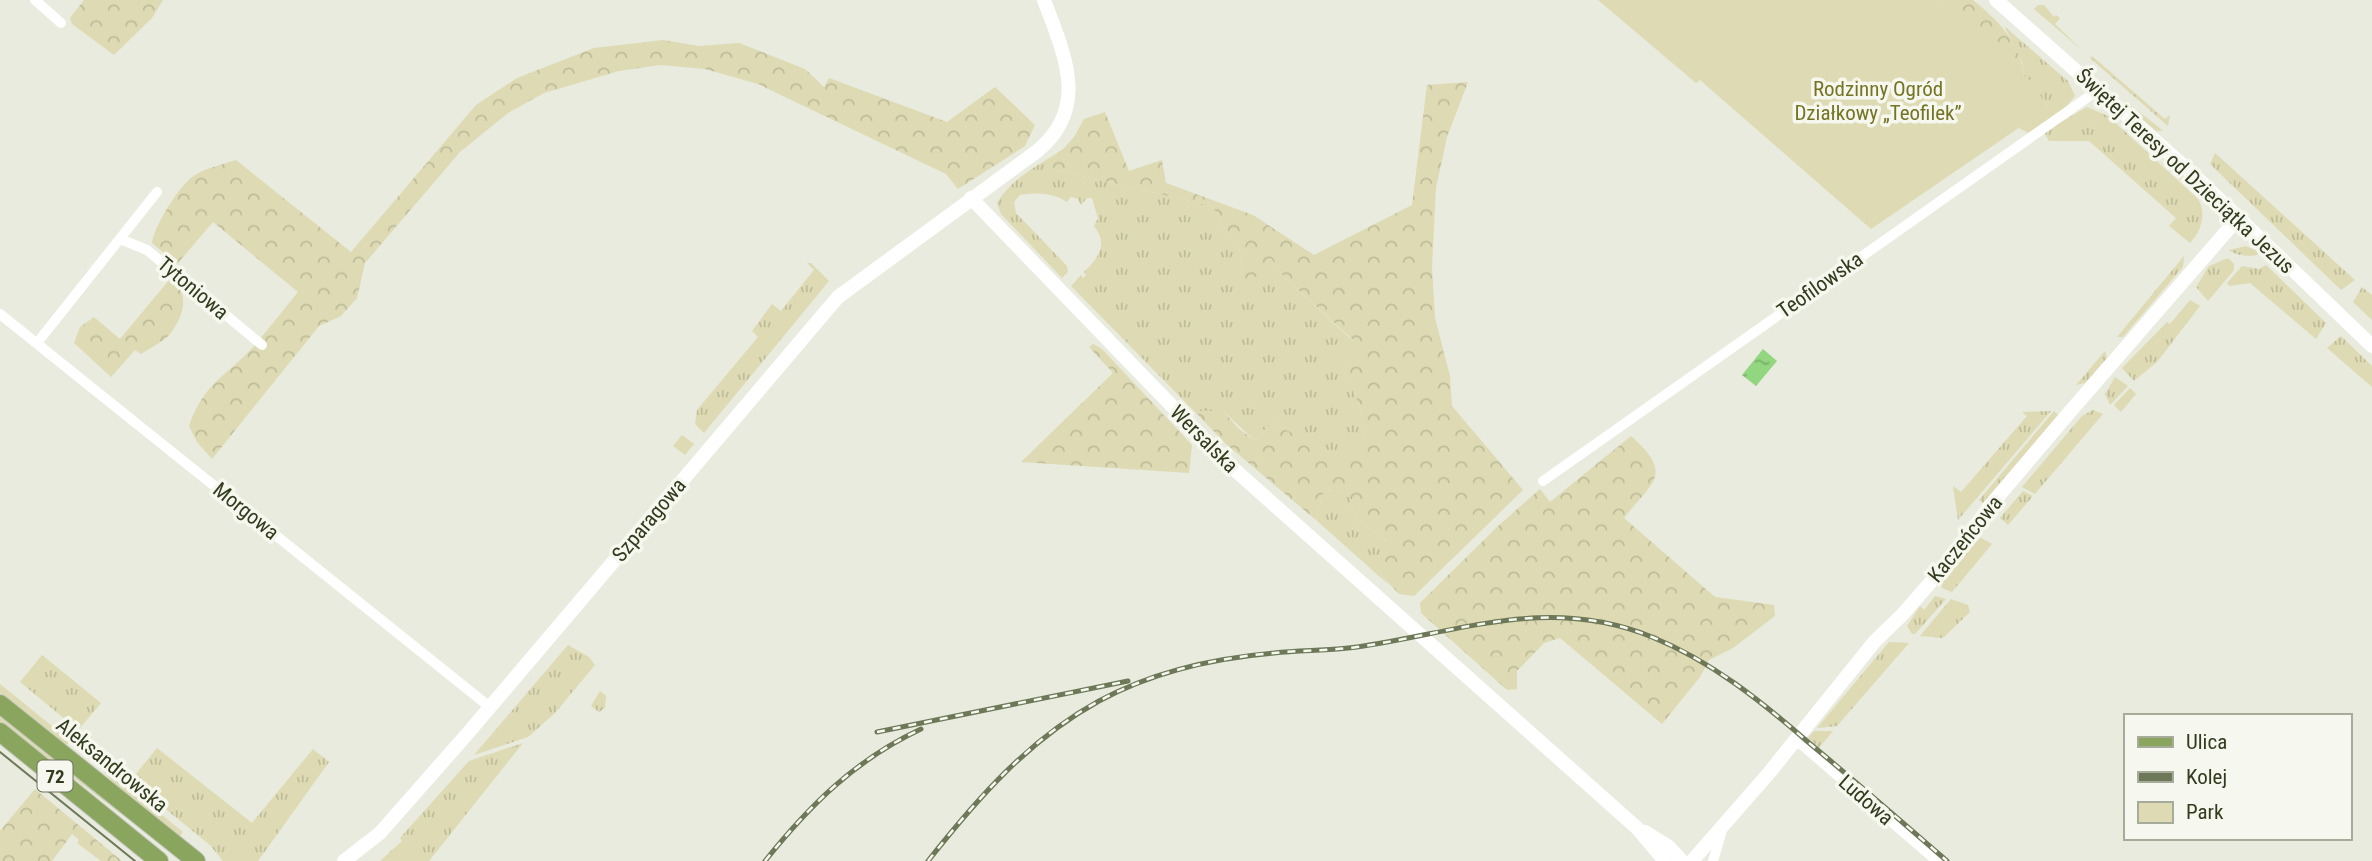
<svg xmlns="http://www.w3.org/2000/svg" width="2372" height="861" viewBox="0 0 2372 861" font-family="'Roboto Condensed',sans-serif">
<style>
.grass{fill:url(#grass-tufts)}
.forest{fill:url(#forest-crowns)}
.green{fill:#dedab3}
.water{fill:url(#water-ripples)}
.lines{fill:none;stroke-linecap:round;stroke-linejoin:round}
.primary-casing{stroke:#c5c8c0;stroke-width:20}
.minor{stroke:#fff;stroke-width:10}
.tertiary{stroke:#fff;stroke-width:14}
.primary{stroke:#8aa55d;stroke-width:18}
.tram{stroke:#6c7857;stroke-width:2}
.rail-casing{stroke:#6c7857;stroke-width:5}
.rail{stroke:#f6f7ee;stroke-width:2.5;stroke-dasharray:8;stroke-linecap:butt}
.labels{text-anchor:middle;dominant-baseline:central;stroke-width:7;stroke-linejoin:round;paint-order:stroke}
.shield{fill:#f6f7ee;stroke:#6c735c;stroke-width:2}
.shield-label{font-size:19px;font-weight:bold;fill:#313b1d}
.park-label{font-size:21px;fill:#747524;stroke:#f6f7ee}
.street-label{font-size:21px;fill:#313b1d;stroke:#f6f7ee}
</style>
<defs>
<pattern id="grass-tufts" width="24" height="20" patternUnits="userSpaceOnUse" patternTransform="scale(1.75)"><rect width="24" height="20" fill="#dedab3"/><path d="M3 7l-1-3M5 7V3M7 7l1-3M15 17l-1-3M17 17v-4M19 17l1-3" fill="none" stroke="#bfbc9a"/></pattern>
<pattern id="forest-crowns" width="20" height="18" patternUnits="userSpaceOnUse" patternTransform="scale(1.75)"><rect width="20" height="18" fill="#dedab3"/><path d="M2 6a3 3 0 1 1 6 0M12 15a3 3 0 1 1 6 0" fill="none" stroke="#bfbc9a"/></pattern>
<pattern id="water-ripples" width="26" height="14" patternUnits="userSpaceOnUse" patternTransform="scale(1.75)"><rect width="26" height="14" fill="#92d67f"/><path d="M2 4q2-2 4 0t4 0M15 11q2-2 4 0t4 0" fill="none" stroke="#78af67"/></pattern>
</defs>
<rect width="100%" height="100%" fill="#e8ebdd"/>
<g class="grass">
<path d="M 2038,5 L 2044,5 L 2054,17 L 2056,15 L 2060,18 L 2055,24 L 2083,51 L 2034,9 Z"/>
<path d="M 2005,27 L 2068,81 L 2075,96 L 2064,109 L 2028,133 L 2019,128 L 2048,107 L 2024,76 L 2022,62 Z"/>
<path d="M 2092,56 L 2165,119 L 2170,115 L 2168,126 L 2090,58 Z"/>
<path d="M 2127,102 C 2139,113 2151,120 2163,131 L 2156,131 L 2124,103 Z"/>
<path d="M 2087,107 L 2108,116 L 2198,199 C 2207,214 2201,231 2190,243 L 2169,226 L 2176,218 L 2089,141 L 2049,141 L 2044,132 Z"/>
<path d="M 1069,145 L 1052,169 L 1212,206 L 1242,255 L 1240,277 L 1245,289 L 1271,258 L 1284,277 L 1353,341 L 1343,370 L 1358,402 L 1366,433 L 1342,459 L 1272,423 L 1254,440 L 1223,411 L 1194,411 L 1071,286 L 1081,275 L 1083,278 L 1086,275 L 1084,272 C 1098,258 1109,245 1094,226 L 1098,218 L 1092,198 L 1087,198 L 1081,205 L 1078,199 L 1071,197 L 1067,202 C 1055,193 1034,192 1020,195 L 1014,202 L 1016,213 L 1067,266 L 1068,272 L 1062,278 L 1001,214 L 997,203 C 1013,175 1045,163 1069,145 Z"/>
<path d="M 2215,153 L 2355,280 L 2341,290 L 2210,164 Z"/>
<path d="M 2161,162 L 2182,174 L 2206,197 L 2201,198 Z"/>
<path d="M 2246,246 L 2261,253 C 2254,258 2235,256 2229,250 Z"/>
<path d="M 2184,256 L 2183,267 L 2123,337 L 2117,337 Z"/>
<path d="M 2228,258 L 2234,264 L 2234,270 L 2208,301 L 2196,287 L 2209,266 Z"/>
<path d="M 807,263 L 811,263 L 829,281 L 704,433 L 695,424 L 697,410 L 758,337 L 752,331 L 772,304 L 781,311 L 814,270 Z"/>
<path d="M 2266,265 L 2326,323 L 2316,339 L 2250,283 L 2229,286 L 2227,283 L 2242,266 L 2259,269 Z"/>
<path d="M 2362,287 L 2372,295 L 2372,320 L 2353,302 Z"/>
<path d="M 2190,300 L 2200,306 L 2157,362 L 2134,381 L 2122,368 L 2167,322 L 2170,324 Z"/>
<path d="M 2341,336 L 2372,366 L 2372,387 L 2327,348 Z"/>
<path d="M 2105,351 L 2107,358 L 2085,383 L 2076,385 Z"/>
<path d="M 2115,377 L 2128,386 L 2110,405 L 2105,394 Z"/>
<path d="M 2130,388 L 2136,394 L 2121,412 L 2114,405 Z"/>
<path d="M 2093,410 L 2103,414 L 2035,494 L 2022,487 L 2082,416 Z"/>
<path d="M 2051,411 L 1958,520 L 1953,486 L 1961,492 L 2027,416 L 2022,412 Z"/>
<path d="M 2054,411 L 2058,415 L 1983,503 L 1979,500 Z"/>
<path d="M 682,435 L 694,444 L 685,455 L 673,446 Z"/>
<path d="M 1324,490 L 1347,492 L 1357,520 L 1388,542 L 1379,573 L 1389,585 L 1316,520 Z"/>
<path d="M 2023,491 L 2033,496 L 2008,525 L 2000,518 Z"/>
<path d="M 1981,538 L 1992,544 L 1952,592 L 1942,588 L 1940,582 L 1975,541 Z"/>
<path d="M 1935,596 L 1946,599 L 1915,634 L 1912,634 L 1907,626 L 1920,606 L 1924,610 Z"/>
<path d="M 1951,599 L 1968,605 L 1970,612 L 1943,638 L 1920,636 Z"/>
<path d="M 1889,642 L 1909,643 L 1837,726 L 1817,728 Z"/>
<path d="M 568,645 L 589,657 L 595,665 L 555,713 L 528,737 L 474,755 Z"/>
<path d="M 42,655 L 101,703 L 78,730 L 20,682 Z"/>
<path d="M 0,684 L 73,743 L 64,745 L 0,693 Z"/>
<path d="M 600,691 L 606,696 L 605,708 L 599,712 L 591,706 Z"/>
<path d="M 0,714 L 169,851 L 183,861 L 0,722 Z"/>
<path d="M 1814,731 L 1833,731 L 1819,748 L 1808,738 Z"/>
<path d="M 88,738 L 135,775 L 157,748 L 252,823 L 313,749 L 329,762 L 258,861 L 223,861 L 210,845 L 84,743 Z"/>
<path d="M 523,743 L 429,861 L 380,861 L 402,841 L 400,838 L 469,761 Z"/>
<path d="M 82,750 L 183,832 L 178,838 L 134,803 Z"/>
</g>
<g class="forest">
<path d="M 84,0 L 163,0 L 152,18 L 114,55 L 72,24 L 70,18 Z"/>
<path d="M 1937,0 L 1973,0 C 1999,22 2019,40 2024,76 Z"/>
<path d="M 663,40 L 699,46 L 739,43 L 805,69 L 824,87 L 829,78 L 947,122 L 995,87 L 1035,125 L 1025,146 L 958,189 L 946,174 L 758,84 L 705,69 L 660,65 L 619,71 L 544,93 L 508,113 L 460,152 L 365,263 L 357,298 L 341,316 L 319,326 L 212,459 L 197,442 L 189,426 C 205,379 232,374 260,339 C 272,324 285,308 298,292 L 213,222 L 177,264 L 152,243 C 154,226 180,184 195,175 C 206,168 224,164 236,160 L 351,252 L 476,105 L 517,78 L 594,48 Z"/>
<path d="M 1468,82 L 1447,137 L 1436,188 L 1432,267 L 1435,318 L 1450,376 L 1452,406 L 1523,490 L 1414,596 L 1399,594 L 1379,573 L 1380,552 L 1387,541 L 1357,520 L 1347,492 L 1324,490 L 1316,520 L 1226,444 L 1194,411 L 1223,411 L 1238,428 L 1254,440 L 1272,423 L 1342,458 L 1366,433 L 1358,402 L 1343,370 L 1353,340 L 1284,277 L 1271,258 L 1245,290 L 1240,277 L 1242,255 L 1212,206 L 1052,169 L 1051,163 L 1074,137 L 1084,119 L 1105,112 L 1129,171 L 1162,160 L 1166,183 L 1253,215 L 1314,255 L 1412,205 L 1427,85 Z"/>
<path d="M 170,279 C 191,292 184,316 170,334 C 163,342 150,348 141,354 L 135,350 L 111,377 L 74,343 L 80,327 L 94,317 L 120,339 Z"/>
<path d="M 1093,344 L 1102,349 L 1192,445 L 1189,473 L 1021,462 L 1113,373 L 1089,347 Z"/>
<path d="M 1631,436 C 1675,475 1652,482 1624,518 L 1715,597 L 1774,605 L 1775,616 L 1733,648 L 1709,660 L 1700,677 L 1662,724 L 1560,638 L 1544,643 L 1517,671 L 1517,689 L 1507,690 L 1421,613 L 1420,603 L 1498,526 L 1540,489 L 1550,502 Z"/>
<path d="M 35,789 L 122,861 L 101,861 L 77,843 L 79,840 L 72,834 L 52,861 L 0,861 L 0,831 Z"/>
</g>
<path class="green" d="M 1598,0 L 1937,0 L 2033,83 L 2048,108 L 1871,229 L 1700,80 L 1696,83 Z"/>
<path class="water" d="M 1763,349 L 1777,361 L 1756,386 L 1742,375 Z"/>
<g class="lines">
<g class="primary-casing">
<g id="primary">
<path d="M 0,704 L 196,861"/>
<path d="M 0,732 L 159,861"/>
</g>
</g>
<g class="minor">
<path d="M 35,0 L 61,23"/>
<path d="M 120,239 L 147,250 L 262,345"/>
<path d="M 0,314 L 491,708"/>
<path d="M 37,343 L 157,192"/>
<path d="M 1543,481 L 2098,90"/>
<path d="M 1795,739 L 1937,861"/>
<path d="M 1713,861 L 1722,830"/>
</g>
<g class="tertiary">
<path d="M 1996,0 L 2195,176 L 2372,346"/>
<path d="M 971,198 L 1226,462 L 1637,828 L 1665,861"/>
<path d="M 1645,832 L 1669,847 L 1682,861"/>
<path d="M 344,861 L 380,833 L 468,733 L 838,297 L 1036,152 C 1091,108 1064,54 1044,0"/>
<path d="M 1692,861 L 1769,773 L 1875,641 L 1902,615 L 1950,560 L 1990,506 L 2068,414 L 2239,217"/>
</g>
<use href="#primary" class="primary"/>
<path class="tram" d="M 0,752 L 135,861"/>
<g class="rail-casing">
<g id="rail">
<path d="M 877,732 L 1128,681"/>
<path d="M 765,861 C 810,805 855,760 921,729"/>
<path d="M 928,861 C 977,799 1028,740 1099,701 C 1152,672 1215,658 1274,653 C 1302,650 1329,651 1357,647 C 1461,632 1548,595 1652,637 C 1711,661 1761,701 1808,742 C 1855,781 1901,821 1947,861"/>
</g>
</g>
<use href="#rail" class="rail"/>
</g>
<g class="labels">
<rect class="shield" x="37.5" y="760.5" width="35" height="31" rx="5"/>
<g class="shield-label">
<text x="55" y="776">72</text>
</g>
<g class="park-label">
<text x="1878" y="89">Rodzinny Ogród<tspan x="1878" dy="24">Działkowy „Teofilek”</tspan></text>
</g>
<g class="street-label">
<text transform="translate(2185 171) rotate(43)">Świętej Teresy od Dzieciątka Jezus</text>
<text transform="translate(1820 285) rotate(-35)">Teofilowska</text>
<text transform="translate(193 288) rotate(40)">Tytoniowa</text>
<text transform="translate(1204 439) rotate(45)">Wersalska</text>
<text transform="translate(246 511) rotate(39)">Morgowa</text>
<text transform="translate(649 520) rotate(-50)">Szparagowa</text>
<text transform="translate(1965 539) rotate(-51)">Kaczeńcowa</text>
<text transform="translate(112 765) rotate(39)">Aleksandrowska</text>
<text transform="translate(1866 800) rotate(41)">Ludowa</text>
</g>
</g>
<rect x="2124" y="714" width="228" height="126" fill="#f6f7ee" stroke="#a7ac9a" stroke-width="2"/>
<rect x="2138" y="737" width="35" height="10" fill="#8aa55d" stroke="#a7ac9a" stroke-width="2"/>
<text x="2186" y="749" font-size="21" fill="#313b1d">Ulica</text>
<rect x="2138" y="772" width="35" height="10" fill="#6c7857" stroke="#a7ac9a" stroke-width="2"/>
<text x="2186" y="784" font-size="21" fill="#313b1d">Kolej</text>
<rect x="2138" y="802" width="35" height="21" fill="#dedab3" stroke="#a7ac9a" stroke-width="2"/>
<text x="2186" y="819" font-size="21" fill="#313b1d">Park</text>
</svg>
